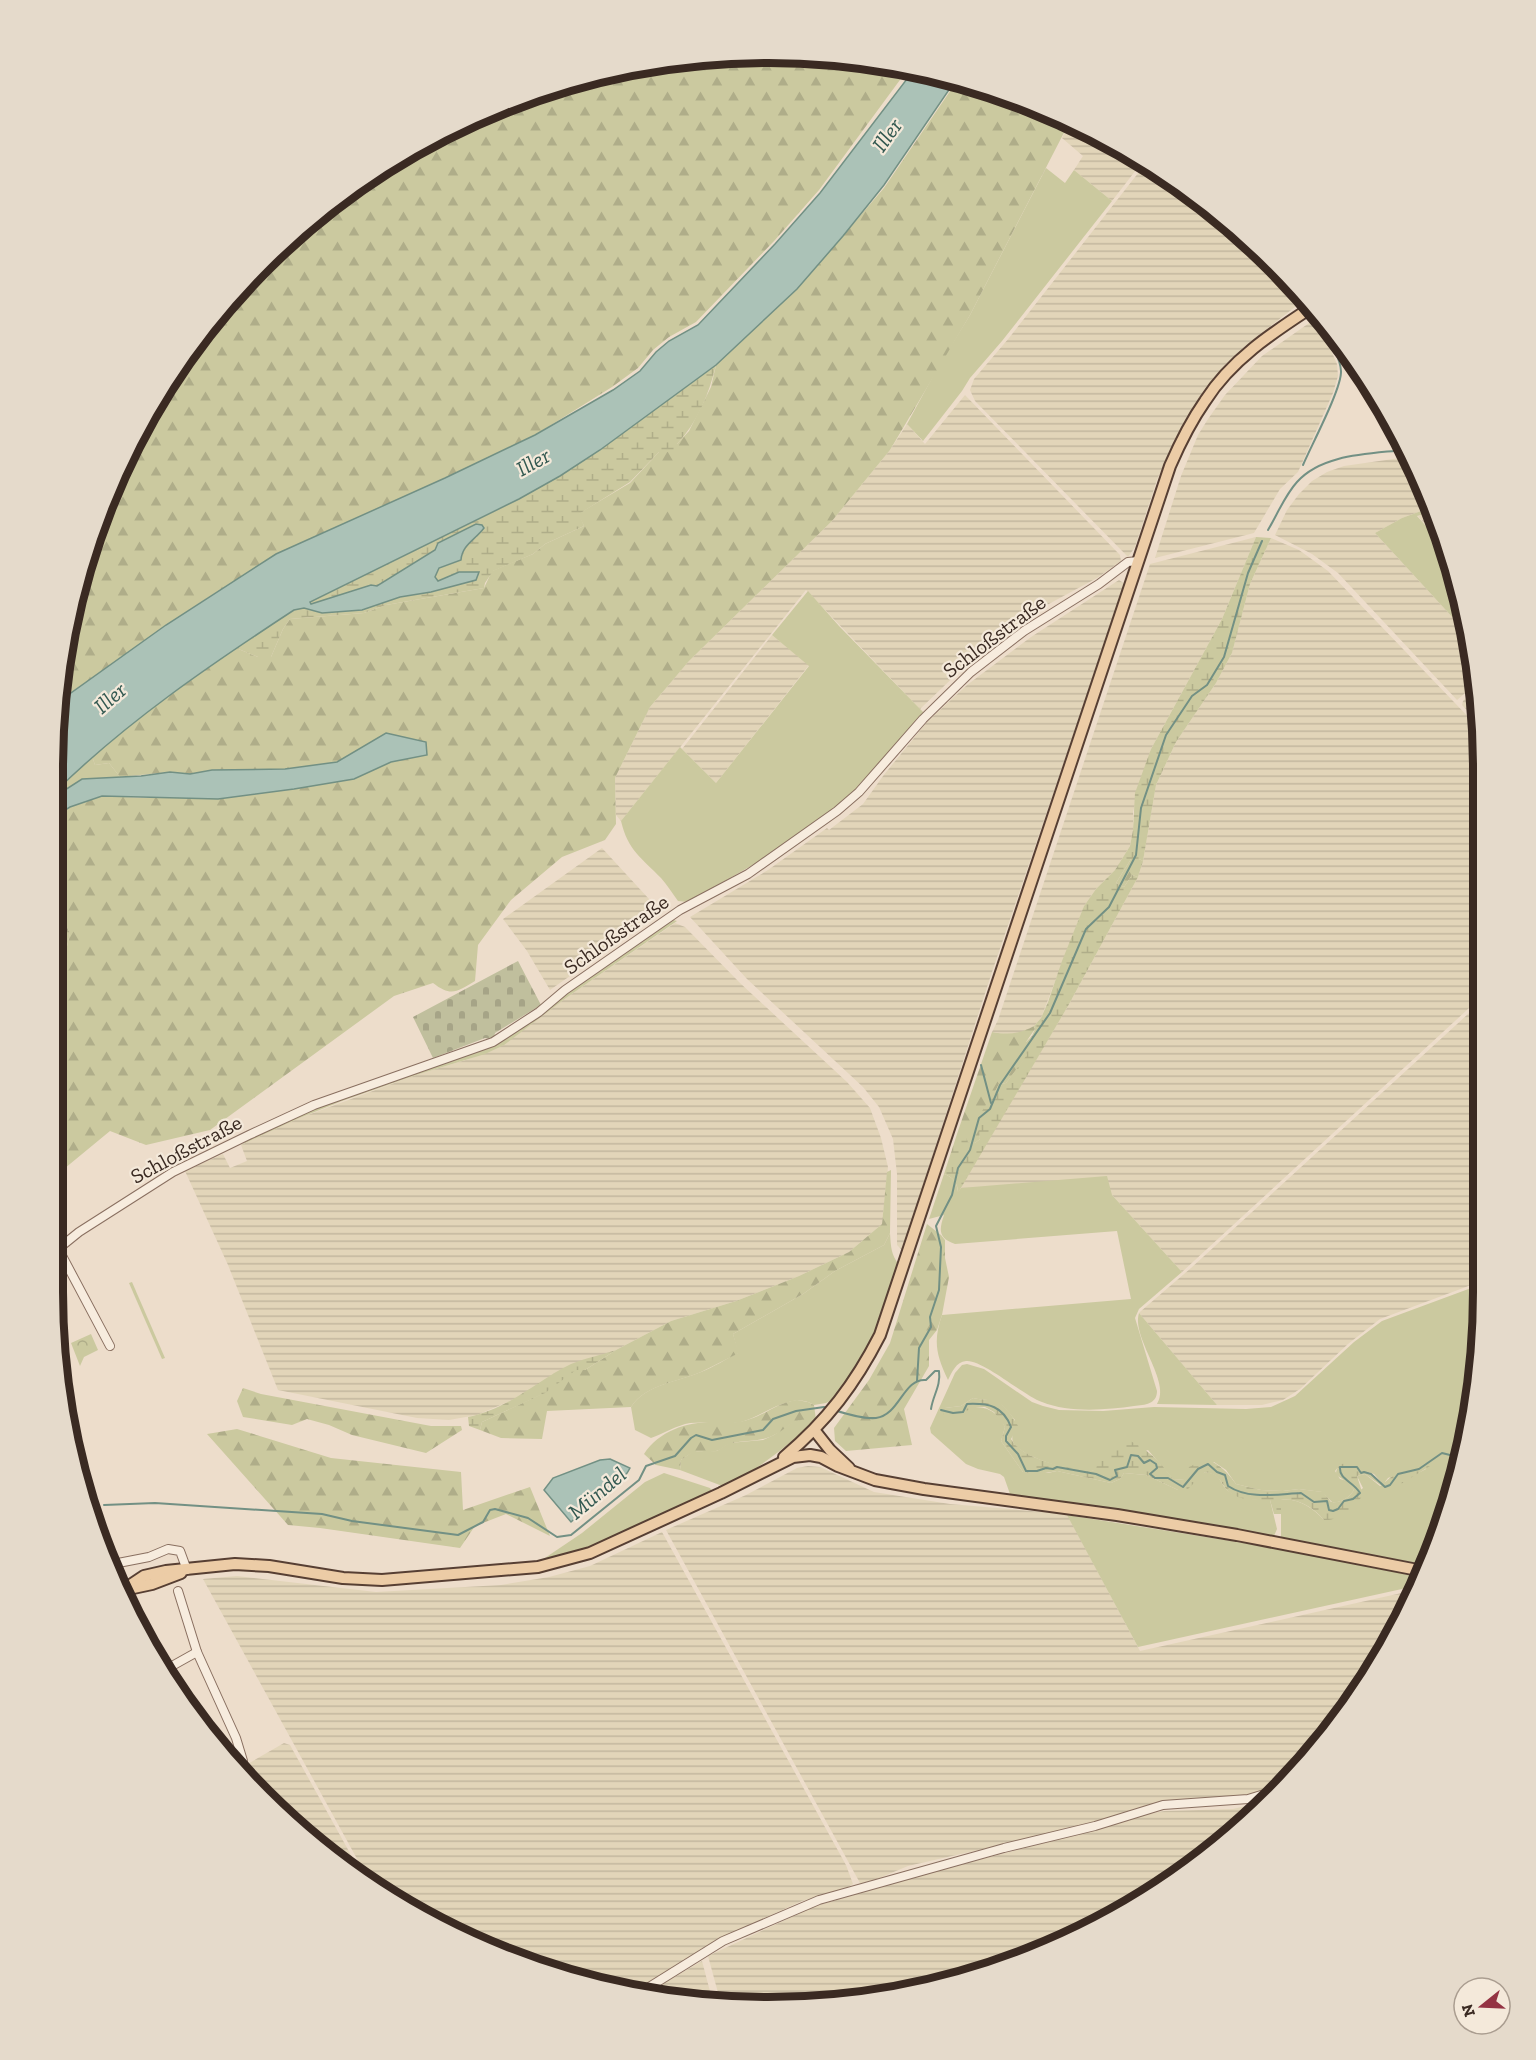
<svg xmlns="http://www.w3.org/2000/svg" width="1536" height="2060" viewBox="0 0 1536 2060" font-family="'Zilla Slab',serif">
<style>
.farmland{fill:url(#farmland-rules)}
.green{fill:#cbc99f}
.forest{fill:url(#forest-firs)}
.wetland{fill:url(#wetland-marsh)}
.cemetery{fill:url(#cemetery-stones)}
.park{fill:url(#park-crowns)}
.water{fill:#abc2b7;stroke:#729084;stroke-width:1.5}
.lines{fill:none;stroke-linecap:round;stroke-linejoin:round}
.stream{stroke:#729084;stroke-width:2}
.minor-casing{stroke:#896f60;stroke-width:10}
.major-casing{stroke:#573f33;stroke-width:14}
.minor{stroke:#f7ecde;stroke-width:8}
.major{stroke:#eccca6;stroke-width:10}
.labels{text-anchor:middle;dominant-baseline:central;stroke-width:4.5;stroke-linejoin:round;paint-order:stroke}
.street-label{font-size:21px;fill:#3a2a22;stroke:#f4e9da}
.water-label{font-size:22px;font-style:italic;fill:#335951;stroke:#f4e9da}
.rim{fill:none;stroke:#3a2a22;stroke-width:8}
</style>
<defs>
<pattern id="farmland-rules" width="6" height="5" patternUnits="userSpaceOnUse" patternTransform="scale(1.5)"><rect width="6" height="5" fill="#e2d5b9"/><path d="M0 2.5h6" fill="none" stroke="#c3b79f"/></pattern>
<pattern id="forest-firs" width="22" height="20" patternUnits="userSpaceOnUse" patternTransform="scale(1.5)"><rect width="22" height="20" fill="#cbc99f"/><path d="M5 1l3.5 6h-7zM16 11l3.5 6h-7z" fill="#afad89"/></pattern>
<pattern id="wetland-marsh" width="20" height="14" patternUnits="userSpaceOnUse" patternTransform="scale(1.5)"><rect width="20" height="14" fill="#cbc99f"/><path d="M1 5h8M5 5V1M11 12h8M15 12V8" fill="none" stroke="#afad89"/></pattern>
<pattern id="cemetery-stones" width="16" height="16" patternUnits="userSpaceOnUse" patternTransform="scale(1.5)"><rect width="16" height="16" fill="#c0bf9d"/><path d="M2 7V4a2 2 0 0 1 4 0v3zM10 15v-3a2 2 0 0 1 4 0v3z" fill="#a6a487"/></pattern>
<pattern id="park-crowns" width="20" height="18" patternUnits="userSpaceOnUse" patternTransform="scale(1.5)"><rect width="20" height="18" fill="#cbc99f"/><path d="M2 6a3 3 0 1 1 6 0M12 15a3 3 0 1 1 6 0" fill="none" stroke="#afad89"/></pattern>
</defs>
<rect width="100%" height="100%" fill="#edddcb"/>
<g class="farmland">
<path d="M 1069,123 L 1126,149 L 1143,161 L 1112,201 L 1074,170 L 1083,156 L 1062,138 Z"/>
<path d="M 1146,163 L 1240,230 L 1291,285 L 1300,303 L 1244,347 L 1226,364 L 1196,403 L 1174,441 L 1157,480 L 1135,547 L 1128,557 L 975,401 L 970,390 L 974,379 L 1009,338 Z"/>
<path d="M 1312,321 L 1330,348 L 1337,364 L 1338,376 L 1333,393 L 1298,472 L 1280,489 L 1254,533 L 1155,558 L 1181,476 L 1198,435 L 1208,419 L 1225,395 L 1262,356 Z"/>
<path d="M 965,395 L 1120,555 L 1121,561 L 1097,578 L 1032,613 L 1014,625 L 964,667 L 920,709 L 806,590 L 621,821 L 616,815 L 615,778 L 650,707 L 689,661 L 832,521 L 890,450 L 907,424 L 925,444 Z"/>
<path d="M 1407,457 L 1429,495 L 1432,507 L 1402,518 L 1375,533 L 1466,632 L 1477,674 L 1477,683 L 1457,700 L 1338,573 L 1312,554 L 1275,535 L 1287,510 L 1299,494 L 1312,481 L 1327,472 L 1344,466 Z"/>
<path d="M 1433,510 L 1442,544 L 1417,515 Z"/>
<path d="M 1256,537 L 1222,619 L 1151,749 L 1133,812 L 1133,830 L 1130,846 L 1115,870 L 1096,889 L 1084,906 L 1041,1018 L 1034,1026 L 1021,1033 L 1011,1035 L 992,1032 L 998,1020 L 1150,564 Z"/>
<path d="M 1271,538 L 1299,550 L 1328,571 L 1478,727 L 1480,998 L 1182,1272 L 1112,1195 L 961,1188 L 964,1180 L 1068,1006 L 1138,877 L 1143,861 L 1156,785 L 1176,742 L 1216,683 L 1232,653 L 1250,584 Z"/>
<path d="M 1119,580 L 1125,584 L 992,972 L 902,1250 L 897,1245 L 897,1174 L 893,1139 L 879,1107 L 863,1087 L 747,979 L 690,917 L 768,870 L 827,828 L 829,830 L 863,804 L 883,776 L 927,722 L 967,685 L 1031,637 Z"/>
<path d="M 772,635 L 809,665 L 716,783 L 682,749 Z"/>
<path d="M 1477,687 L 1478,722 L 1462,705 L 1463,701 Z"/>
<path d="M 602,848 L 661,912 L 550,990 L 527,951 L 503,919 Z"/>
<path d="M 675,923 L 685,927 L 740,983 L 847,1082 L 870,1108 L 881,1138 L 888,1167 L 882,1224 L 849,1252 L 799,1276 L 736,1301 L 671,1321 L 616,1350 L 556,1373 L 524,1395 L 477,1415 L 449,1420 L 417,1418 L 278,1390 L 228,1265 L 185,1171 L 223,1154 L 230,1168 L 247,1161 L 241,1145 L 297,1119 L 416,1075 L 469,1059 L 503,1045 L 566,998 Z"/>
<path d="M 1480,1003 L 1482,1281 L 1380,1319 L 1348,1344 L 1300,1389 L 1283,1400 L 1262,1405 L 1217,1405 L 1139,1313 L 1141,1311 L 1191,1268 Z"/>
<path d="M 808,1466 L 820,1467 L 874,1492 L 950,1504 L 1067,1514 L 1140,1651 L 1415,1590 L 1388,1649 L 1306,1764 L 1283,1786 L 1247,1797 L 1172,1801 L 1145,1806 L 1109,1818 L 1058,1832 L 908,1866 L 865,1884 L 860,1883 L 666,1530 L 746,1495 L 797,1468 Z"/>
<path d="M 662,1532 L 846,1865 L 853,1884 L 845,1889 L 802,1901 L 745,1927 L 701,1949 L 636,1994 L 628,1994 L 451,1934 L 367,1877 L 203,1579 L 237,1576 L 376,1592 L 501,1585 L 549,1577 L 590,1566 Z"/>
<path d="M 284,1743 L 290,1745 L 361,1873 L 296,1830 L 239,1769 Z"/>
<path d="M 1266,1801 L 1203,1860 L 1041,1953 L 953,1983 L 815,2006 L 720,2000 L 708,1956 L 813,1907 L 913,1877 L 1087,1832 L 1134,1817 L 1164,1811 L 1233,1809 Z"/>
<path d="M 702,1961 L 712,1999 L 646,1995 L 647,1993 Z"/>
</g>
<g class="green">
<path d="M 1046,168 L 1065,183 L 1074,170 L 1112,201 L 1002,341 L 970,378 L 962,391 L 923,441 L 907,424 L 938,367 L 970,315 Z"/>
<path d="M 1432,507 L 1433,510 L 1417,516 L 1442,544 L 1466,632 L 1375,533 L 1402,518 Z"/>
<path d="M 808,591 L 839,626 L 924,713 L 854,792 L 831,811 L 765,858 L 688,902 L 678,901 C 673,894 667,885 661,878 C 642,858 628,851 621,821 L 680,747 L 716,783 L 809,666 L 772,635 Z"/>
<path d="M 92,756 L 95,765 L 109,763 L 120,777 L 82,779 L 54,797 L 54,793 Z"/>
<path d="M 673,920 L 677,921 L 566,998 L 504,1045 L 485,1054 L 416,1075 L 342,1101 L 297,1119 L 241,1145 L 252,1137 L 292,1118 L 340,1099 L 498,1044 L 579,983 Z"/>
<path d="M 944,1174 C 953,1177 957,1182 958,1192 L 961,1188 L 1107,1176 L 1112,1195 L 1182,1272 L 1139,1309 L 1135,1318 L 1157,1391 C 1157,1404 1145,1405 1134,1406 C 1106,1410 1069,1413 1042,1402 C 1023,1395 982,1359 966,1361 C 956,1362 952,1372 948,1380 C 936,1355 933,1341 942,1315 L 1131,1299 L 1117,1231 L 955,1244 C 938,1238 939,1230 944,1215 L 929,1219 Z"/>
<path d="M 890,1233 C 891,1248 891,1254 899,1265 L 878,1329 L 858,1366 L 834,1399 L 826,1403 L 814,1405 C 791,1390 763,1417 741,1422 C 724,1425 706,1421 690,1423 C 677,1425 663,1434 651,1438 L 635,1430 L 631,1407 C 646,1384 677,1382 701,1372 C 714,1367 726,1359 738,1353 L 733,1334 L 803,1294 L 835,1271 L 884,1245 Z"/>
<path d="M 132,1282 L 165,1358 L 162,1359 L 129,1283 Z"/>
<path d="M 1482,1284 L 1482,1339 L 1459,1456 L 1453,1453 L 1451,1458 L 1458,1461 L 1446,1522 L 1426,1565 L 1281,1537 L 1281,1500 C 1297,1497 1313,1508 1324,1520 L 1363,1488 L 1357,1476 L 1365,1474 L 1380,1486 L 1412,1476 L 1426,1469 L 1427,1463 L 1388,1478 L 1385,1482 L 1381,1482 L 1374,1474 L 1344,1464 L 1339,1466 L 1335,1471 L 1340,1479 L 1347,1481 L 1354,1490 C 1349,1498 1341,1503 1332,1502 L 1322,1492 L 1299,1489 L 1283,1491 L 1261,1490 L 1236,1484 L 1226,1470 L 1214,1462 L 1185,1480 L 1173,1479 L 1148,1450 C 1135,1455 1103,1471 1091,1471 C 1074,1472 1021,1458 1013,1442 C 1011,1438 1014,1426 1015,1420 C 1009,1413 1002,1402 993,1401 C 986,1399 980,1400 973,1398 L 961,1406 L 945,1408 C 971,1409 991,1399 1005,1427 L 1001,1441 L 1023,1472 L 1048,1473 L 1057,1471 L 1111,1483 L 1120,1479 L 1124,1473 L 1146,1475 L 1178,1490 L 1205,1472 C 1223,1475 1218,1481 1227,1490 C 1237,1499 1257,1500 1270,1500 L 1277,1529 L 1274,1536 L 1197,1522 L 1010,1494 L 1004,1477 L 1000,1474 L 978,1469 L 966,1464 L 931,1433 L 930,1428 L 955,1373 L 962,1365 L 967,1364 L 984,1369 L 1032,1402 L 1043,1406 L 1059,1410 L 1103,1411 L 1154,1407 L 1246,1409 L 1271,1407 L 1295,1396 L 1354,1342 L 1382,1321 Z"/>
<path d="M 1139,1313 L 1217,1405 L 1157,1404 C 1172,1382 1131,1338 1139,1313 Z"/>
<path d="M 806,1418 L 816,1420 C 786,1447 760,1468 725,1487 L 680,1470 L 681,1460 L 692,1452 L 717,1451 L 729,1443 L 763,1440 L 774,1435 L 793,1422 Z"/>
<path d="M 664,1473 L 710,1488 L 713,1492 L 583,1551 L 539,1562 L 582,1533 L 645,1482 Z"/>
<path d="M 1067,1515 L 1263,1546 L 1419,1577 L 1419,1581 L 1411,1587 L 1138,1647 Z"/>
</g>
<g class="forest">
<path d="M 722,54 L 862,59 L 908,69 L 819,190 L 775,240 L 696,322 L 669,337 L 653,350 L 638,368 L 612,387 L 535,435 L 218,591 L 166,625 L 57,703 L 77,583 L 126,452 L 173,370 L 262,262 L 333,200 L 452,126 L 583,77 Z"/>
<path d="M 957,81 L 998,91 L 1069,123 L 970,315 L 890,450 L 832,521 L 689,661 L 650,707 L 615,778 L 616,824 L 605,840 L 562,857 L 511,900 L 478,945 L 475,981 C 457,992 451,997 433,983 L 394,996 L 210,1130 L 146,1145 L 110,1131 L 53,1178 L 53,994 L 59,982 L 70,933 L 54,903 C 54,894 63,874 66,862 L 54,857 L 54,831 L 60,830 L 57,816 L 70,807 L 102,796 L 146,798 L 354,779 L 391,762 L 427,755 L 386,733 L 338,762 L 285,769 L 212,770 L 190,774 L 170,772 L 120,777 L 109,763 L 95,765 L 92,756 L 128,725 L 236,648 L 258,657 L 271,657 L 283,629 L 290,619 L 364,613 L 386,605 L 484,588 L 492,571 L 533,554 L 545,544 L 584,526 L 578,514 L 630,483 L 659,452 L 677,444 L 689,431 L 711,387 L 716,365 L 798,288 L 884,188 Z"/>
<path d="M 1131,859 L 1139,859 L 1143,861 L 1138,877 L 1132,875 L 1124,887 L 1116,883 Z"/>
<path d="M 1034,1026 L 1035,1029 L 1026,1042 L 1028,1055 L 1006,1083 L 999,1084 C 990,1102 978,1119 980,1139 L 975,1143 L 968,1142 L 957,1134 L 992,1032 C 1009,1035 1019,1034 1034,1026 Z"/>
<path d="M 891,1170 L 890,1233 L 884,1245 L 835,1271 L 803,1294 L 733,1334 L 739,1353 C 726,1359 714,1366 701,1372 C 678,1382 646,1384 631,1407 L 547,1411 L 542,1439 L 501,1438 L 480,1430 L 482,1422 L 544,1393 L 576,1369 L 585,1370 L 616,1350 L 671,1321 L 736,1301 L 799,1276 L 849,1252 L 882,1224 L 887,1172 Z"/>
<path d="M 927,1224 L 941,1235 L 945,1240 L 945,1258 L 949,1277 L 942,1315 L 937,1330 L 929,1340 L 929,1366 L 904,1409 L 912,1445 L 846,1451 L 835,1441 L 834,1428 L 869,1380 L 890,1343 Z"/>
<path d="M 243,1388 L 261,1394 L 431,1426 L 461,1426 L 462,1430 L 426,1453 L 352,1435 L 329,1425 L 307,1419 L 292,1425 L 243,1417 L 237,1401 Z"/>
<path d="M 797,1400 L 808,1402 L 814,1405 L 816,1420 C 794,1416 790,1427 774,1435 C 761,1442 746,1440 732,1443 C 726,1444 722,1450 716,1451 C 697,1455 700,1446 681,1460 L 680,1470 L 656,1465 L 644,1454 C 659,1431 686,1422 713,1422 C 725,1422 738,1424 750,1419 C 768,1413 777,1403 797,1400 Z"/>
<path d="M 237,1429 L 331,1458 L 461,1472 L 463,1510 L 530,1487 L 550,1536 L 506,1514 L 475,1526 L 460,1548 L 320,1528 L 288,1525 L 207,1434 Z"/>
</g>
<g class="wetland">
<path d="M 716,365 C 709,394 697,423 677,444 L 678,452 L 659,452 L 630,482 L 579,514 L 584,526 L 545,544 L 533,554 L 493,571 L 485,583 L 484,588 L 386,605 L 364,613 L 290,619 L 283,629 L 271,657 L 258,657 L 236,648 L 294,609 L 304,608 L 322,613 L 362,610 L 400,597 L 431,592 L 476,580 L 459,572 L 438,581 L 435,577 L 439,568 L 461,560 C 462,548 467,544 477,537 L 435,550 L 377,586 L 371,586 L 311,604 L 310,602 L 519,499 L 560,476 L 600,450 Z"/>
<path d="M 1256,537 L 1271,538 L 1250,584 L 1232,653 L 1216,683 L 1176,742 L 1156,785 L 1143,861 L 1139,859 L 1131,859 L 1116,883 L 1124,887 L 1132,875 L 1138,877 L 1068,1006 L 958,1193 C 958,1183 953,1177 944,1174 L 957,1134 L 964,1133 L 968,1142 L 975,1143 L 980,1139 L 979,1129 L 976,1125 C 980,1110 992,1098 999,1084 L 1006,1083 L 1027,1055 L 1022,1046 L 1032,1036 L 1035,1029 L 1034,1026 L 1041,1018 L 1048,1002 L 1062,961 L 1084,906 L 1096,889 L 1115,870 L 1130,846 L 1133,830 L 1135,793 L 1151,749 L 1222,619 Z"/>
<path d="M 54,857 L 66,862 L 62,880 L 54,898 Z"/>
<path d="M 54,903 L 70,933 L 59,982 L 53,994 Z"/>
<path d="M 616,1350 L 585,1370 L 576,1370 L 545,1393 L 482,1422 L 480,1430 L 469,1426 L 468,1417 C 509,1409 536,1381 571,1364 C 585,1358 602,1355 616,1350 Z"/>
<path d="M 973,1398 C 980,1400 987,1399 994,1400 C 1004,1403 1013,1417 1018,1426 L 1011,1439 C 1023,1461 1071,1469 1093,1471 L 1119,1437 C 1143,1444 1158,1459 1173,1479 L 1185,1480 L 1189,1467 L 1206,1459 C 1220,1464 1228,1473 1236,1484 L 1261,1490 L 1283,1491 L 1299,1489 L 1323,1492 L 1331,1502 C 1341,1503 1349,1498 1354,1490 L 1347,1482 L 1336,1475 C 1336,1449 1374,1474 1381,1482 L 1385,1482 L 1397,1472 L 1427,1463 L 1430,1466 L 1396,1487 L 1386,1489 L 1365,1474 L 1357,1476 L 1363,1495 C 1354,1507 1340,1521 1324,1520 C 1314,1508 1297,1497 1281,1500 L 1281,1514 L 1274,1514 L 1270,1500 C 1256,1500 1237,1501 1227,1490 C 1219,1480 1220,1475 1205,1472 L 1187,1490 L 1178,1490 L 1146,1475 L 1124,1473 L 1120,1479 L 1111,1483 L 1057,1471 L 1039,1474 L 1023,1472 L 1001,1441 L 1005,1427 L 994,1412 L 985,1407 L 973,1407 L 965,1412 L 945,1416 L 942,1412 L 945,1408 L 961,1406 Z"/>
</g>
<path class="cemetery" d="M 518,961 L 541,1005 L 495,1033 L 494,1038 L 490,1039 L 485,1038 L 433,1058 L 413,1017 Z"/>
<path class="park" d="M 91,1334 L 98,1350 L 84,1357 L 80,1366 L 71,1343 Z"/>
<g class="water">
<path d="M 913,71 L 955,81 L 884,185 L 843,236 L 797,289 L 716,365 L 600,450 L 560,476 L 519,499 L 310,602 L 311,604 L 371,585 L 377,586 L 435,550 L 438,543 L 476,524 L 482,525 L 484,528 C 475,540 462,545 461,560 L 439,568 L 435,577 L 438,581 L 459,572 L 479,572 L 476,580 L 431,592 L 400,597 L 362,610 L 322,613 L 304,608 L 294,610 C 210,665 126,722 54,793 L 54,722 L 57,703 L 166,625 L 276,554 L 445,478 L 535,435 L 613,390 L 640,371 L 656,352 L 669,341 L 698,325 L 775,244 L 820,193 Z"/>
<path d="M 386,733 L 426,742 L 427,755 L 391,762 L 354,779 L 294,789 L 218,799 L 102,796 L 70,807 L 57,815 L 60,830 L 54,831 L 54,797 L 82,779 L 141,776 L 170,772 L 190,774 L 212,770 L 285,769 L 337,762 Z"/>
<path d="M 610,1459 L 630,1468 C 621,1487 587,1508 571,1522 L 544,1490 L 553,1478 L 600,1460 Z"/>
</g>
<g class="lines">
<g class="stream">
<path d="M 1303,465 C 1311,446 1342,388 1341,371 C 1340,354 1325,336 1317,322"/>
<path d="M 1268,530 C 1277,515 1285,495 1297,482 C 1322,454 1369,454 1403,450"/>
<path d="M 981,1065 L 991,1103"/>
<path d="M 917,1381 L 919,1348 L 931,1327 L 930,1317 L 939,1290 L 941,1247 L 936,1226 L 952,1195 L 958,1168 L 970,1150 L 979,1118 L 990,1109 L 1000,1085 L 1050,1013 L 1086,929 L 1109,907 L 1136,855 L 1141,808 L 1166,735 L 1192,696 L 1207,685 L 1224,657 L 1248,573 L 1262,541"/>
<path d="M 834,1410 C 847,1414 863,1419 876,1418 C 900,1415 903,1378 926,1380 L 935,1371 L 939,1371 C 941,1386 933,1395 931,1409"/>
<path d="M 941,1410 L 953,1413 L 963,1412 L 967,1404 C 989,1403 1003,1406 1011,1427 L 1006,1436 L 1006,1441 L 1018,1454 L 1026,1471 L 1037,1471 L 1046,1468 L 1053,1469 L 1057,1467 L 1096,1474 L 1110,1480 L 1117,1476 L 1115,1470 L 1127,1467 L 1131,1455 L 1138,1456 L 1144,1463 L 1150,1460 L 1156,1464 L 1157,1468 L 1150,1474 L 1155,1478 L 1168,1478 L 1183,1487 L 1198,1469 L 1208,1464 L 1217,1472 L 1225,1475 L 1228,1486 C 1249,1500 1278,1494 1301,1493 L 1314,1502 L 1327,1501 L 1329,1510 L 1333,1511 L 1338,1509 L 1344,1501 L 1353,1499 L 1360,1493 C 1353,1481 1339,1480 1340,1467 L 1357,1467 L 1361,1473 L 1364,1472 L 1371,1474 L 1385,1487 L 1390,1485 L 1398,1474 L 1419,1469 L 1442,1453 L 1458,1457"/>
<path d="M 104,1505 L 155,1503 L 322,1514 L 352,1521 L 458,1535 L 483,1522 L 490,1510 L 495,1509 L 528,1518 L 557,1537 L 571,1535 L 639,1480 L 646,1466 L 675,1456 L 691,1438 L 696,1435 L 712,1440 L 763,1430 L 773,1419 L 796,1411 L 824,1407 L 829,1408"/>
</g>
<g class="minor-casing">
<g id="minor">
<path d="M 59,1250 L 110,1346"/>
<path d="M 53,1253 L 79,1232 L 173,1172 L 249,1135 L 314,1105 L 493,1042 L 539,1012 L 565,990 L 680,910 L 748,874 L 837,811 L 859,792 L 923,719 L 971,672 L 1024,631 L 1099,584 L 1128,562 L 1138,561"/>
<path d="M 113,1564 L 149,1557 L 168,1549 L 180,1551 L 187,1570"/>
<path d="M 178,1591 L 197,1652 L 236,1738 L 243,1761 L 237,1767"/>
<path d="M 163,1671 L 197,1652"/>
<path d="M 638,1994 L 723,1941 L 819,1900 L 1004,1848 L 1095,1826 L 1163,1805 L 1248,1799 L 1278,1790"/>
</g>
</g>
<g class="major-casing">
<g id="major">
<path d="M 815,1431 L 830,1450 L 849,1468"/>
<path d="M 784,1457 C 827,1421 855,1384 880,1335 L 1170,466 C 1180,443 1191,421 1205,401 C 1231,360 1272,333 1312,307"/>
<path d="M 123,1590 L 144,1576 L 166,1571 L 235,1564 L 269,1566 L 343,1578 L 382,1580 L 538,1567 L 590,1553 L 721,1493 L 793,1457 L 810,1455 L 821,1457 L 838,1466 L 875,1480 L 924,1489 L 1117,1515 L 1237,1535 L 1423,1571"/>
<path d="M 124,1590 L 152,1584 L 181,1573"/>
</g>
</g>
<use href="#minor" class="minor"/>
<use href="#major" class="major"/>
</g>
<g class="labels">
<g class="street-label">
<text transform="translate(994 636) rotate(-37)">Schloßstraße</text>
<text transform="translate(616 934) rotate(-35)">Schloßstraße</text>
<text transform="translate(186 1149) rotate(-28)">Schloßstraße</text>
</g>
<g class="water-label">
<text transform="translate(887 135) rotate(-54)">Iller</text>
<text transform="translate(533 462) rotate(-29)">Iller</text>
<text transform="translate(110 698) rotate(-41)">Iller</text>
<text transform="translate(597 1493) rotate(-40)">Mündel</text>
</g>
</g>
<path d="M0 0H1536V2060H0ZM768 63H768A705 705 0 0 1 1473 768V1292A705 705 0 0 1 768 1997H768A705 705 0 0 1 63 1292V768A705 705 0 0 1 768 63Z" fill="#e5dacb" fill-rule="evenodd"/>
<path class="rim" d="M768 63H768A705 705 0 0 1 1473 768V1292A705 705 0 0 1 768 1997H768A705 705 0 0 1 63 1292V768A705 705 0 0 1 768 63Z"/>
<g transform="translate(1482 2006) rotate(252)"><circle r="28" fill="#f4e9da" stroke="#aa9d90" stroke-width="1.5"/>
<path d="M0-4.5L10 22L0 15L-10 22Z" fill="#943343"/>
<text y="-9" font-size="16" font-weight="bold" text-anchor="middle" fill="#3a2a22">N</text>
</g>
</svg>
